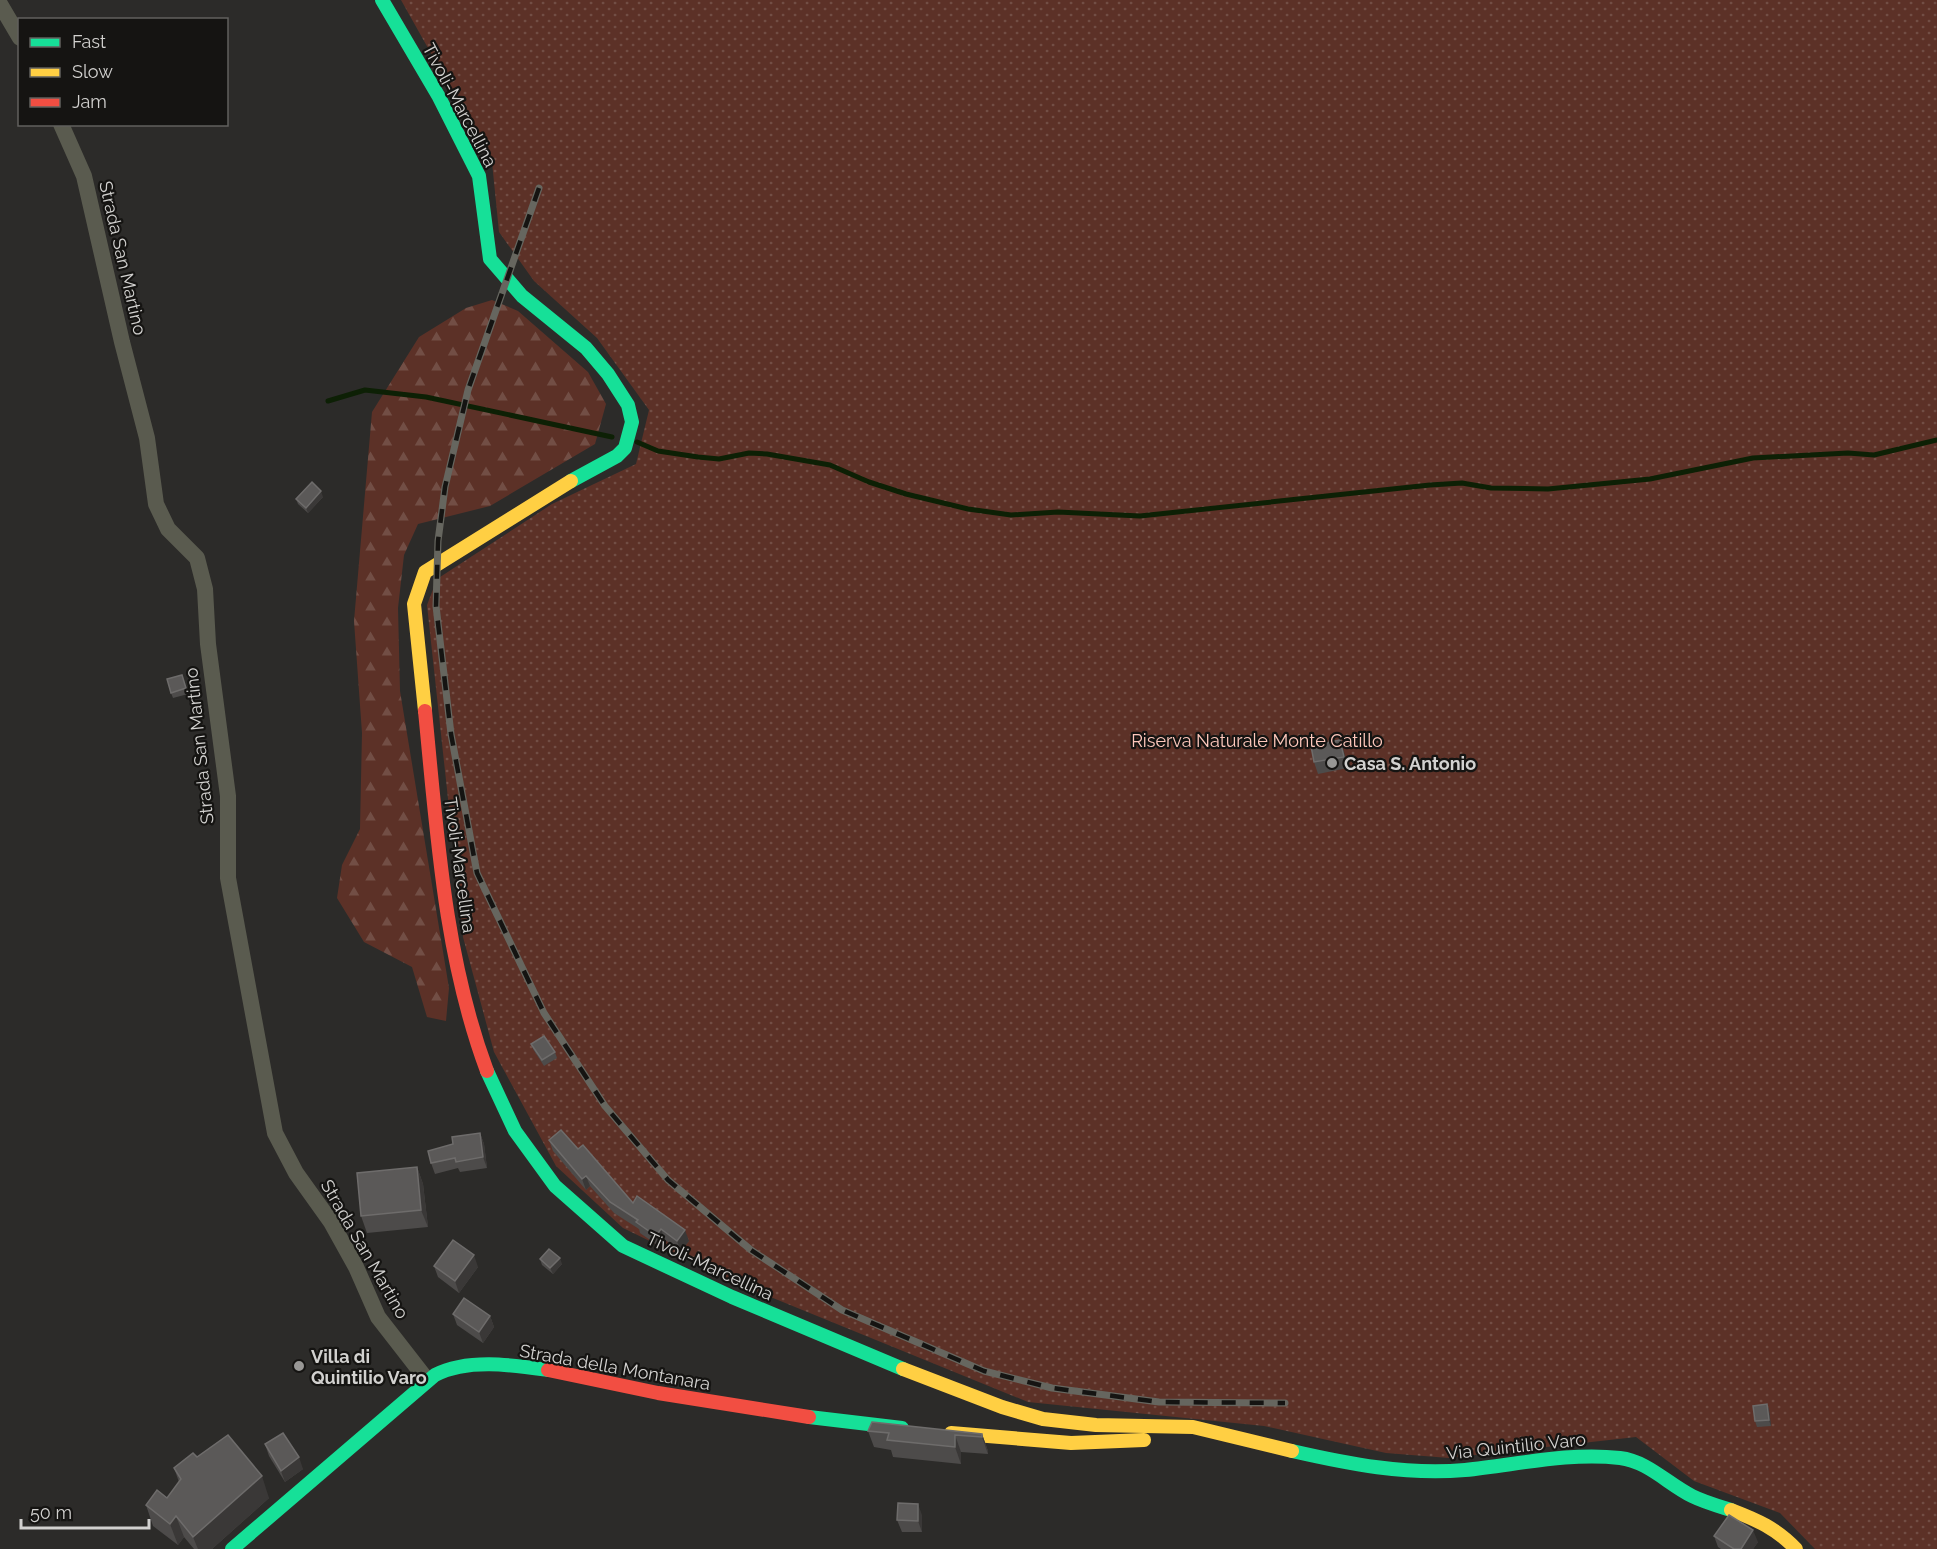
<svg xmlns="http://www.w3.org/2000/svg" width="1937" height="1549" viewBox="0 0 1937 1549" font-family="Raleway,sans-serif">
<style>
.forest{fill:url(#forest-firs)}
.park{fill:url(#park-dots)}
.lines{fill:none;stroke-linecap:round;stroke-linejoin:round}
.stream{stroke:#0d2005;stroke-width:5}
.street{stroke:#5a5b4f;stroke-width:16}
.fast{stroke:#16e098;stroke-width:14}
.slow{stroke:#ffcf43;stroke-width:14}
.jam{stroke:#f24e42;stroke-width:14}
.rail-casing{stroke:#66665f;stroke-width:7}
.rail{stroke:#151412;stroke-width:4.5;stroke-dasharray:14;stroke-linecap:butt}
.wall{fill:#4d4b4a}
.shaded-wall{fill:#3a3837}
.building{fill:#5b5958;stroke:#6e6c6b;stroke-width:1.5}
.poi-dot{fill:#989795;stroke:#151412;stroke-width:2}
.labels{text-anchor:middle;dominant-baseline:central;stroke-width:4.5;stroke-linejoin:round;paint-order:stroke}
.street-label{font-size:18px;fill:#d2d1cf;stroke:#151412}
.park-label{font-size:18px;fill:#fec8bc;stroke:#151412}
.poi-label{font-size:18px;font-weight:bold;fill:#d2d1cf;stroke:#151412;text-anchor:start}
</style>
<defs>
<pattern id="forest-firs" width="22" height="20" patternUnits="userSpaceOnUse" patternTransform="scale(1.5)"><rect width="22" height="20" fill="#5c3127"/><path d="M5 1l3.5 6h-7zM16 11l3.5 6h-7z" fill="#724e45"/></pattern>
<pattern id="park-dots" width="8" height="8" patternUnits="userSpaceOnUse" patternTransform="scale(1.5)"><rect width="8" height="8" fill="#5c3127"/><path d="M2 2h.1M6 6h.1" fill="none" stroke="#724e45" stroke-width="1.8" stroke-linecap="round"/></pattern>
</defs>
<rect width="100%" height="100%" fill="#2c2b29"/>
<path class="forest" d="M 492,300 L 518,311 L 588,372 L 606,404 L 595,444 L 490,506 L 418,524 L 404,555 L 398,608 L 400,691 L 449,988 L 446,1021 L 427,1017 L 412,967 L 364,942 L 337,898 L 342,865 L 360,829 L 362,733 L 354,621 L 372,412 L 419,337 L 466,308 Z"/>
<path class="park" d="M 401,0 L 1937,0 L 1937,1549 L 1815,1549 L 1780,1513 L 1694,1481 L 1636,1437 L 1449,1458 L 1386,1453 L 1264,1426 L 1028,1402 L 736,1283 L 623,1228 L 556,1166 L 494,1052 L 463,937 L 427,605 L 437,579 L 552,504 L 636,464 L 649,410 L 597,338 L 534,281 L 499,232 L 492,162 Z"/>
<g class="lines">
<g class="stream">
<path d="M 328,401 L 365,390 L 426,397 L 612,437"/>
<path d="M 637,442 L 658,451 L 698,457 L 719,459 L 749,453 L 767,454 L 830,465 L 869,482 L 906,494 L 968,509 L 1011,515 L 1058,512 L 1140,516 L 1430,485 L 1462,483 L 1491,488 L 1548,489 L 1650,479 L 1753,458 L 1848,453 L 1874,455 L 1937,440"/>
</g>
<g class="street">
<path d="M 0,4 L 20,38"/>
<path d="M 61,124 L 84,176 L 122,342 L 147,438 L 156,504 L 168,529 L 197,558 L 205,589 L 208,644 L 228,796 L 228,878 L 275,1133 L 296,1173 L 331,1222 L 356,1267 L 378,1317 L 427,1380"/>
</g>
<g class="fast">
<path d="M 382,0 L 439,97 L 479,176 L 490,259 L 522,296 L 586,348 L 608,374 L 628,405 L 632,422 L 625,448 L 617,456 L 571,481"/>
<path d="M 487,1071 L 515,1131 L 555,1186 L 623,1246 L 732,1297 L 903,1369"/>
<path d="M 809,1417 L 902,1428"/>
<path d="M 1292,1451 C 1349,1464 1405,1475 1465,1470 C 1516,1465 1568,1452 1620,1458 C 1647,1461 1668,1484 1692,1496 C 1704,1502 1718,1506 1731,1510"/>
<path d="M 232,1549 L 435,1375 C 468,1358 513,1365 548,1370"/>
</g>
<g class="slow">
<path d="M 425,711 L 414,604 L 425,572 L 571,481"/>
<path d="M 903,1369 L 1002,1407 L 1043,1419 L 1096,1425 L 1193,1427 L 1292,1451"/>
<path d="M 951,1433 L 1071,1443 L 1144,1440"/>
<path d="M 1731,1510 C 1757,1520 1776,1528 1796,1549"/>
</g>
<g class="jam">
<path d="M 425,711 C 437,832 444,956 487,1071"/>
<path d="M 548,1370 L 658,1393 L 809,1417"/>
</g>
<g class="rail-casing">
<path id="rail" d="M 539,188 L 468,390 L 445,487 L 438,541 L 436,606 L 451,734 L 477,873 L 544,1013 L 605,1106 L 668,1180 L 751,1250 L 842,1310 L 984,1371 L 1052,1388 L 1159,1402 L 1285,1403"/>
</g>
<use href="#rail" class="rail"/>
</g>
<g class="wall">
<path d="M 323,497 L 308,513 L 298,504 L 296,499 Z"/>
<path d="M 182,675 L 188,694 L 173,698 L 171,693 Z"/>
<path d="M 1340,740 L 1348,768 L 1318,774 L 1314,762 Z"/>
<path d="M 531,1044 L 555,1052 L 557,1058 L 544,1066 L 533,1049 Z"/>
<path d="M 480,1133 L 484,1144 L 487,1168 L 460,1172 L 458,1168 L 435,1174 L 431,1163 L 453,1144 Z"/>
<path d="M 549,1140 L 578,1149 L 633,1203 L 689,1241 L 681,1251 L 665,1240 L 660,1247 L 640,1233 L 639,1229 L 614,1213 L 590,1186 L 586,1190 L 553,1151 Z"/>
<path d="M 417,1167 L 423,1184 L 428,1227 L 367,1233 L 361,1216 Z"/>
<path d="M 540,1259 L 562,1264 L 553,1274 L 542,1265 Z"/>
<path d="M 434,1266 L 478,1267 L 459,1293 L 438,1277 Z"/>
<path d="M 453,1314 L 490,1316 L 494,1327 L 483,1343 L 457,1325 Z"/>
<path d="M 1767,1404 L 1769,1410 L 1771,1426 L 1757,1427 L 1755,1421 Z"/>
<path d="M 868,1431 L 982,1434 L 988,1451 L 988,1454 L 961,1452 L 961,1464 L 893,1457 L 891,1450 L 874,1447 Z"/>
<path d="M 265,1444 L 303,1469 L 285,1482 L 269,1456 Z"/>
<path d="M 197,1457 L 269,1498 L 212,1549 L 194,1549 L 184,1537 L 178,1545 L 153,1526 L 146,1505 L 167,1498 L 179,1482 L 174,1468 Z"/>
<path d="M 922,1515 L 922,1532 L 902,1532 L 897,1520 Z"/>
<path d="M 1714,1536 L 1758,1542 L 1753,1549 L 1721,1549 L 1718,1547 Z"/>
</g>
<g class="shaded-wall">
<path d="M 321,491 L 323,497 L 308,513 L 306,508 Z"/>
<path d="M 1340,740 L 1344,752 L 1348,768 L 1344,757 Z"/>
<path d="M 480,1133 L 484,1144 L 487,1168 L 483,1157 Z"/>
<path d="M 417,1167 L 423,1184 L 428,1227 L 421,1210 Z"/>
<path d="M 586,1176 L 590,1186 L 586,1190 L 582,1179 Z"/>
<path d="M 661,1229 L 665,1240 L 660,1247 L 656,1236 Z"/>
<path d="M 685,1230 L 689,1241 L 681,1251 L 677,1241 Z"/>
<path d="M 474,1255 L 478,1267 L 459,1293 L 455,1281 Z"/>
<path d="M 560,1258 L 562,1264 L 553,1274 L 550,1268 Z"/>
<path d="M 490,1316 L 494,1327 L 483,1343 L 479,1332 Z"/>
<path d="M 1767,1404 L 1769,1410 L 1771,1426 L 1769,1420 Z"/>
<path d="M 982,1434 L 988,1451 L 988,1454 L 982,1437 Z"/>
<path d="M 955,1435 L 961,1452 L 961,1464 L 955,1447 Z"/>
<path d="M 299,1457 L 303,1469 L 285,1482 L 281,1471 Z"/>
<path d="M 262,1476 L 269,1498 L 212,1549 L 198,1549 L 193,1537 Z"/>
<path d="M 918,1504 L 922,1515 L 922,1532 L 918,1521 Z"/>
<path d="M 176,1516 L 184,1537 L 178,1545 L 170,1524 Z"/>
<path d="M 1753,1530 L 1758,1542 L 1753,1549 L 1741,1549 Z"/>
</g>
<g class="building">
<path d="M 312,482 L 321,491 L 306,508 L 296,499 Z"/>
<path d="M 182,675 L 186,688 L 171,693 L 167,679 Z"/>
<path d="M 1340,740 L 1344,757 L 1314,762 L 1311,746 Z"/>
<path d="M 544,1036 L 555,1052 L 542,1060 L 531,1044 Z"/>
<path d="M 561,1130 L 578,1149 L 583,1145 L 633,1203 L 637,1196 L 685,1230 L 677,1241 L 661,1229 L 656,1236 L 636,1222 L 638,1220 L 610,1202 L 586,1176 L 582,1179 L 549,1140 Z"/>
<path d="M 480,1133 L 483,1157 L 456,1162 L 455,1158 L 431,1163 L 428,1151 L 453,1144 L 452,1137 Z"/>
<path d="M 417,1167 L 421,1210 L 361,1216 L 357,1173 Z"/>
<path d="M 453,1240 L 474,1255 L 455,1281 L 434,1266 Z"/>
<path d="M 549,1249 L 560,1258 L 550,1268 L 540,1259 Z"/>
<path d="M 464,1298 L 490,1316 L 479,1332 L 453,1314 Z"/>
<path d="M 1767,1404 L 1769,1420 L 1755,1421 L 1753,1406 Z"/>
<path d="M 872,1422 L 982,1434 L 982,1437 L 955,1435 L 955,1447 L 887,1440 L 889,1433 L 868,1431 Z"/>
<path d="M 283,1433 L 299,1457 L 281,1471 L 265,1444 Z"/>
<path d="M 228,1435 L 262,1476 L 193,1537 L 176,1516 L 170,1524 L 146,1505 L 157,1490 L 167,1498 L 181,1479 L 174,1468 L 193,1453 L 197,1457 Z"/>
<path d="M 898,1503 L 918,1504 L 918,1521 L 897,1520 Z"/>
<path d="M 1729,1515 L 1753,1530 L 1741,1549 L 1734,1549 L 1714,1536 Z"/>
</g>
<g class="poi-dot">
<circle cx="1332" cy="763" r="6"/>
<circle cx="299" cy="1366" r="6"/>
</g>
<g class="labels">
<g class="street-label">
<text transform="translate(460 105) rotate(62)">Tivoli-Marcellina</text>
<text transform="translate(123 258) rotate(77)">Strada San Martino</text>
<text transform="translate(199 746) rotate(-96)">Strada San Martino</text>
<text transform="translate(460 865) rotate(82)">Tivoli-Marcellina</text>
<text transform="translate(365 1249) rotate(60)">Strada San Martino</text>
<text transform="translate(710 1266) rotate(25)">Tivoli-Marcellina</text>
<text transform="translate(615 1367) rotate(10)">Strada della Montanara</text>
<text transform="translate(1516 1446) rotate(-6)">Via Quintilio Varo</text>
</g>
<g class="park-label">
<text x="1257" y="740">Riserva Naturale Monte Catillo</text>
</g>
<g class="poi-label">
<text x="1344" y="763">Casa S. Antonio</text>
<text x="311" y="1356">Villa di<tspan x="311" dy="21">Quintilio Varo</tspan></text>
</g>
</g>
<rect x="18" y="18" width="210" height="108" fill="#151412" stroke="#61605e" stroke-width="1.5"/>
<rect x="30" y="38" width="30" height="9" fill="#16e098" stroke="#61605e" stroke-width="1.5"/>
<text x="72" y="48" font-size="18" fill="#d2d1cf">Fast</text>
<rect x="30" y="68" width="30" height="9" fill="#ffcf43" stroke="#61605e" stroke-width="1.5"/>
<text x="72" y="78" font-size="18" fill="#d2d1cf">Slow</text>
<rect x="30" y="98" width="30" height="9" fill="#f24e42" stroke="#61605e" stroke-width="1.5"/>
<text x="72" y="108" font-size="18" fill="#d2d1cf">Jam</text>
<path d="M21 1519v9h128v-9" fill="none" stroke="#d2d1cf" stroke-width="3"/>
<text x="30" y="1519" font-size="18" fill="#d2d1cf" stroke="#151412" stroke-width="4.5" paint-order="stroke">50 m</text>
</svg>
